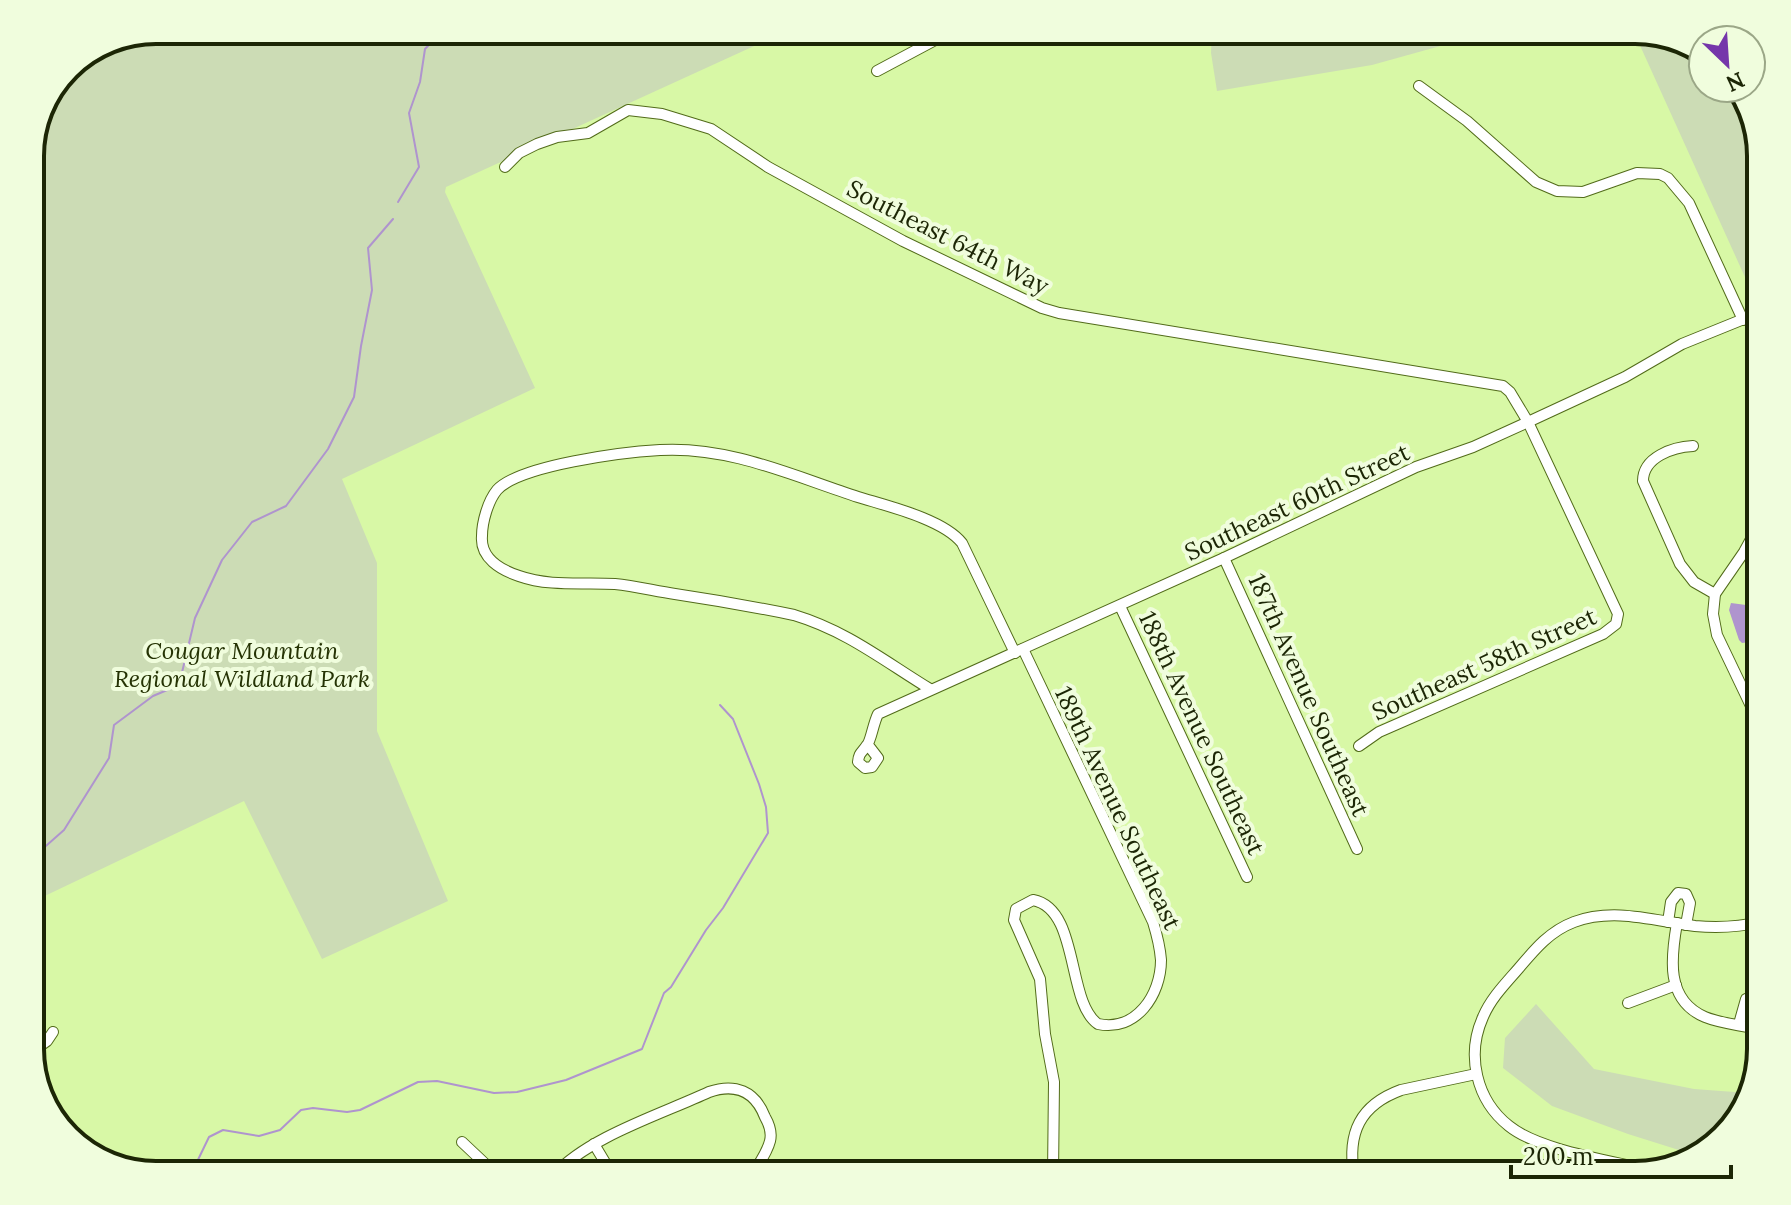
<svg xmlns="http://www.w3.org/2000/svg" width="1791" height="1205" viewBox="0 0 1791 1205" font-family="Lora,serif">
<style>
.green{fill:#ccdcb5}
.water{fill:#af94ce}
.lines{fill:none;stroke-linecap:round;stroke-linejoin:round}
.stream{stroke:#af94ce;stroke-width:2}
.minor-casing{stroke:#526b1a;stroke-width:12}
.minor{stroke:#fff;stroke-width:10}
.labels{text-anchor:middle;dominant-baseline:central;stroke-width:8;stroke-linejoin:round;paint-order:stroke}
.street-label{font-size:24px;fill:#1c2605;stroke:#f0fddd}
.park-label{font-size:24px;font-style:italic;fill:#253304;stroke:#f0fddd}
.rim{fill:none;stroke:#1c2605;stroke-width:4}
</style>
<rect width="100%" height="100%" fill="#d8f8a6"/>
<g class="green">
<path d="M 156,30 L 789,30 L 446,187 L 445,192 L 535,388 L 342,479 L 377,563 L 377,731 L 448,901 L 322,959 L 244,801 L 30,903 L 30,148 L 67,66 Z"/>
<path d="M 1212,30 L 1498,30 L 1372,65 L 1217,91 L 1211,53 Z"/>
<path d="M 1633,30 L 1703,51 L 1703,88 L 1738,88 C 1772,127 1761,241 1761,294 L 1754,297 Z"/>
<path d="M 1536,1004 L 1594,1069 L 1694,1089 L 1748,1093 L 1740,1120 L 1698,1156 L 1628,1134 L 1552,1106 L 1503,1068 L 1505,1038 Z"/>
</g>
<path class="water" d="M 1731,603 L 1761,607 L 1761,637 L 1757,641 L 1742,643 L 1739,640 L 1729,610 Z"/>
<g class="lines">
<g class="stream">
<path d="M 398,202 L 419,167 L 409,113 L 420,82 L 425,49 L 443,30"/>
<path d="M 30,860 L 64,830 L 109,758 L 114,725 L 153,696 L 179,685 L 195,618 L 222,560 L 252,522 L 286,506 L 328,449 L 354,397 L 361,346 L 372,290 L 368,248 L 393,219"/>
<path d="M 184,1175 L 195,1166 L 209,1137 L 223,1130 L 259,1136 L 280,1130 L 301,1110 L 313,1108 L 347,1112 L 360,1110 L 418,1082 L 437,1081 L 494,1093 L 517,1092 L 566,1080 L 642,1049 L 664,993 L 671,987 L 706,930 L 723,908 L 768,833 L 766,807 L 759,784 L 733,719 L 720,705"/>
</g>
<g class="minor-casing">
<g id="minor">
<path d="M 877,71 L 937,39 L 962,30"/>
<path d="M 1419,86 L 1467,121 L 1536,182 L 1557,191 L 1583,192 L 1637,173 L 1660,174 L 1668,178 L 1689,203 L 1743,320"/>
<path d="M 505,167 L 519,153 L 537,144 L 557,137 L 588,133 L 628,110 L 662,114 L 711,129 L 768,167 L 903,241 L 1042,308 L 1059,313 L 1503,386 L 1510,392 L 1528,422 L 1618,614 L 1616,624 L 1603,634 L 1379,732 L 1359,746"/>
<path d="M 1693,446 C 1673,447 1643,457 1643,481 L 1680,564 L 1694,582 L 1715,594"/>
<path d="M 1761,521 L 1744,552 L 1715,594 L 1713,614 L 1717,635 L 1761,727"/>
<path d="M 1224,558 L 1357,849"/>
<path d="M 1120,606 L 1247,877"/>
<path d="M 1023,649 L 1153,922 C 1157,935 1160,947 1161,960 C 1161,995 1136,1032 1098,1024 C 1066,1002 1080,909 1033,900 L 1016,909 L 1014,920 L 1040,979 L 1045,1034 L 1054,1082 L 1053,1175"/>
<path d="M 930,689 C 884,661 847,631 794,615 C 755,607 715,600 675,594 C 655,591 635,586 615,584 C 584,582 550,587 519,576 C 501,570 480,558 482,536 C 482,522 488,501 497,490 C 520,465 624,452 660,450 C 730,446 793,476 858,497 C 887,506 943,519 962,543 L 1015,653"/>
<path d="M 868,745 L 878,758 L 872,767 L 865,768 L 858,762 C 859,752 862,753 867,745 C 871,741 873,724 878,714 L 1224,558 L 1416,467 L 1473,447 L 1528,422 L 1625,377 L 1682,344 L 1761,312"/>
<path d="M 1668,922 L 1671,902 L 1678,893 L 1686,894 L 1690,903 L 1686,925"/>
<path d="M 1677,923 C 1671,957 1665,1000 1705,1017 C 1722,1024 1743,1025 1761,1030"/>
<path d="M 1628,1003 L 1676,985"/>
<path d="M 1739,1024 L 1746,999 L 1752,997 L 1757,1001 L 1753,1027"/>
<path d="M 30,1053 L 47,1041 L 53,1032"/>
<path d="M 462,1142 L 497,1175"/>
<path d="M 594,1144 L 606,1164 L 619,1175"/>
<path d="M 1653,1171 C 1614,1161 1540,1151 1509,1126 C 1476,1100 1466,1055 1483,1017 C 1491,998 1506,983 1519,968 C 1535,949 1550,931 1574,922 C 1614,907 1655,921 1695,926 C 1717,928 1739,927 1761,922"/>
<path d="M 344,1175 L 349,1173"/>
<path d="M 554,1175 C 588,1137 662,1114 709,1092 C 735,1083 755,1091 765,1117 C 769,1124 772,1133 770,1141 C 767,1153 758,1165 752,1175"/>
<path d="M 880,1175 L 914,1170 L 936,1175"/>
<path d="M 1354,1175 C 1347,1133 1360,1105 1401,1090 L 1476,1074"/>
</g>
</g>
<use href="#minor" class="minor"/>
</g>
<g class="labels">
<g class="street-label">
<text transform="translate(948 237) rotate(27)">Southeast 64th Way</text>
<text transform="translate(1297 502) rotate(-25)">Southeast 60th Street</text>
<text transform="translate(1484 664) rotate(-24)">Southeast 58th Street</text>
<text transform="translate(1309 695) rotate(66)">187th Avenue Southeast</text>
<text transform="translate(1202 733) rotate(65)">188th Avenue Southeast</text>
<text transform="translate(1118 808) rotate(65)">189th Avenue Southeast</text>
</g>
<g class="park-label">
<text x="242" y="650">Cougar Mountain<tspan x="242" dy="28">Regional Wildland Park</tspan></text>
</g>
</g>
<path d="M0 0H1791V1205H0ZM156 44H1635A112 112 0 0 1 1747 156V1049A112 112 0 0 1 1635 1161H156A112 112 0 0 1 44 1049V156A112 112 0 0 1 156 44Z" fill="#f0fddd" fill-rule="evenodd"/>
<path class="rim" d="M156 44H1635A112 112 0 0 1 1747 156V1049A112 112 0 0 1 1635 1161H156A112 112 0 0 1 44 1049V156A112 112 0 0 1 156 44Z"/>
<g transform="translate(1727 64) rotate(155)"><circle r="38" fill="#f0fddd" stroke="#9ba787" stroke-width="2"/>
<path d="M0-6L14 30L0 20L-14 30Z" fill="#7536aa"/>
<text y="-12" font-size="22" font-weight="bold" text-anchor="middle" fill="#1c2605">N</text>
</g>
<path d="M1511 1165v12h220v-12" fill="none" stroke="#1c2605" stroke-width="4"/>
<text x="1523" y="1165" font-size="24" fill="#1c2605" stroke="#f0fddd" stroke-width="6" paint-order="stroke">200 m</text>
</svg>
